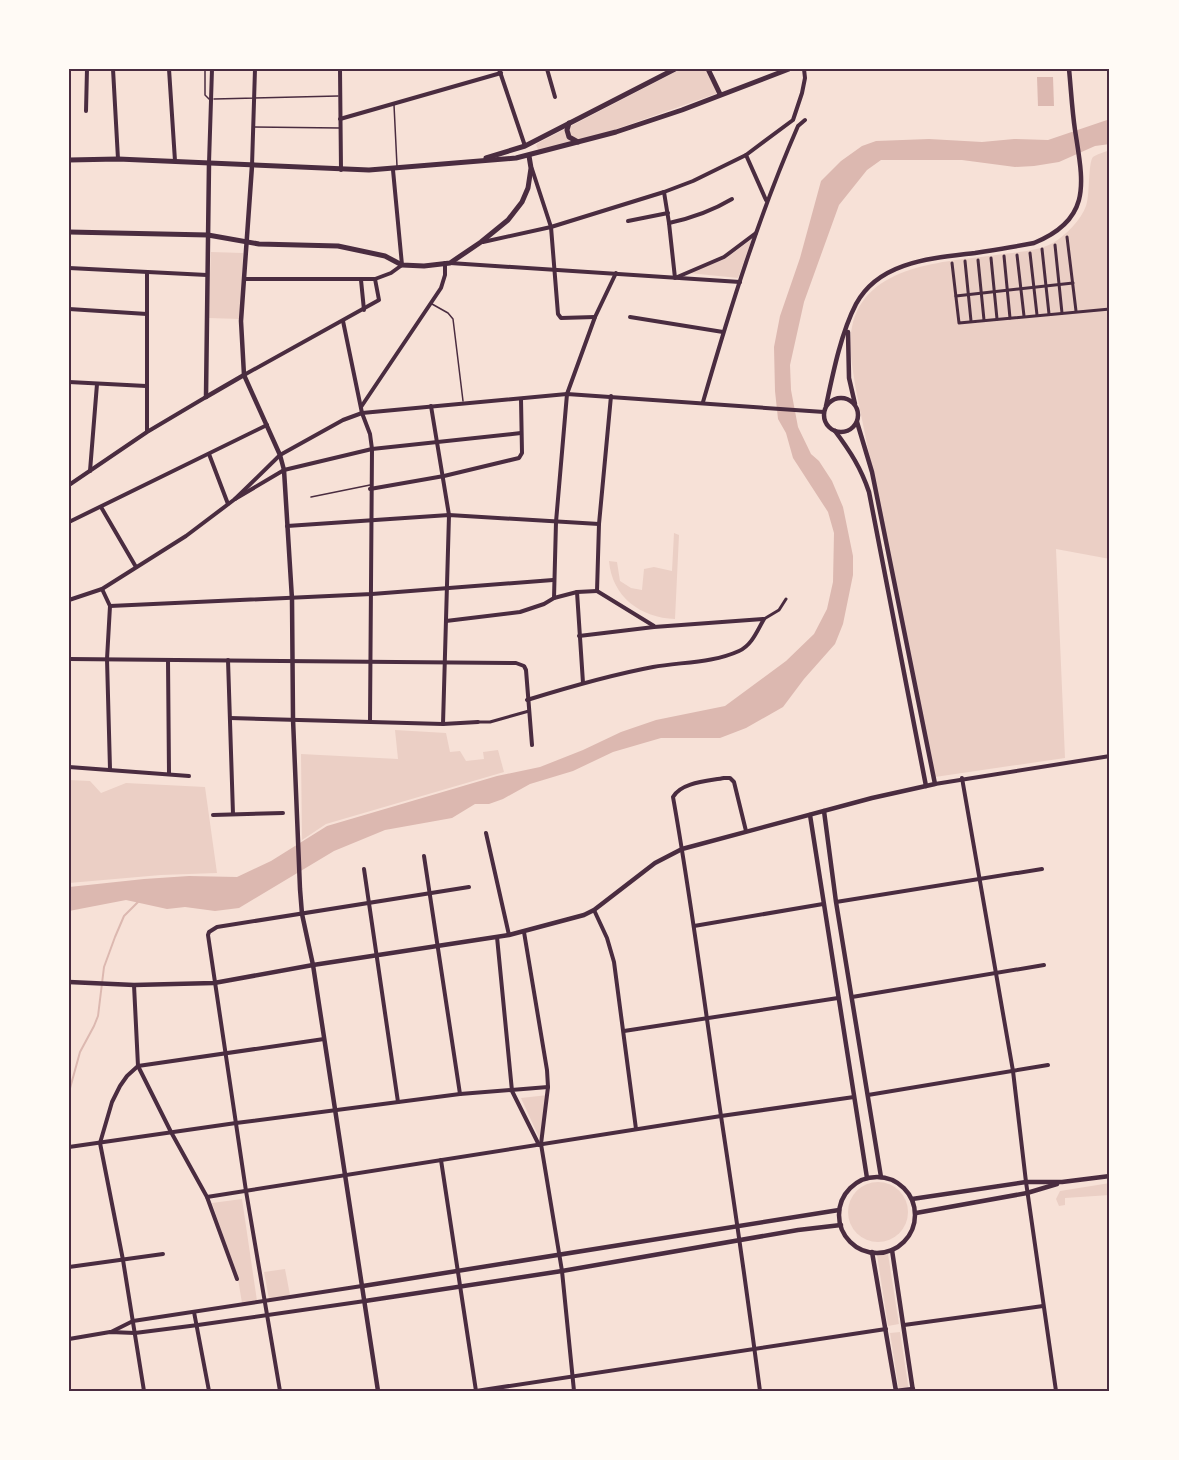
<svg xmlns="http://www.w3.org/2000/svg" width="1179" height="1460" viewBox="0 0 1179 1460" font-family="'Golos Text',sans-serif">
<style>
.green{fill:#ebcfc5}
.water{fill:#dcb8b0}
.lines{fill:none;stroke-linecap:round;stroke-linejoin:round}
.stream{stroke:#dcb8b0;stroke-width:2}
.service{stroke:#4a2c40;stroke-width:1.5}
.pedestrian{stroke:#4a2c40;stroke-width:3}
.minor{stroke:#4a2c40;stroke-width:4}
.tertiary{stroke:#4a2c40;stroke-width:4.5}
.secondary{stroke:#4a2c40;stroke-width:5}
.neatline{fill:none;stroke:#4a2c40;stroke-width:2}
</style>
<rect width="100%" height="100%" fill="#f7e1d7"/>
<g class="green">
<path d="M 681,69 L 710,69 L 721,92 L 608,132 L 539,151 L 536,145 L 538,143 Z"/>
<path d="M 1110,150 L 1110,559 L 1056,549 L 1065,758 L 935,777 L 856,390 C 853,370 848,347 852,327 C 865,264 945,262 996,255 C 1014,252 1036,252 1053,243 C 1066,235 1081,220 1086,206 C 1090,196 1088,162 1093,157 C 1097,154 1105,152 1110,150 Z"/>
<path d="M 752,239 L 738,278 L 689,273 L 725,259 Z"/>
<path d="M 211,252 L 243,253 L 241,319 L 208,318 Z"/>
<path d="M 674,533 L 679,535 L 675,619 C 641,618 612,597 609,561 L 617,562 L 620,581 L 631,588 L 642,590 L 644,569 L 654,567 L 672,571 Z"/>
<path d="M 395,730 L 446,733 L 450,752 L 460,751 L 466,761 L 484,759 L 483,752 L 498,750 L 504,772 L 326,824 L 302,840 L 301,754 L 398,759 Z"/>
<path d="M 69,780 L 90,781 L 101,793 L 126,783 L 205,787 L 217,873 L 161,875 L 69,883 Z"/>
<path d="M 548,1095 L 542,1144 L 521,1098 Z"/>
<circle cx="878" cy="1212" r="30"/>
<path d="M 1110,1183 L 1110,1195 L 1065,1198 L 1065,1205 L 1059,1206 L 1056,1199 L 1060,1191 Z"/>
<path d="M 242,1199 L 257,1301 L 242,1303 L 238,1279 L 212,1203 Z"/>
<path d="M 888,1254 L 899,1324 L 888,1326 L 877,1255 Z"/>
<path d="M 285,1269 L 290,1295 L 269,1299 L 264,1272 Z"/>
<path d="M 900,1332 L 909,1391 L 899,1391 L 890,1333 Z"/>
</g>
<g class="water">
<path d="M 1037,77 L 1053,77 L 1054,106 L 1038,106 Z"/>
<path d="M 1110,119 L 1110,144 L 1095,146 L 1059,162 L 1034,166 L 1015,167 L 962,160 L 881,160 L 867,170 L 839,205 L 804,302 L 790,365 L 791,390 L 798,427 L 811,454 L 819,461 L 832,481 L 843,507 L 853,556 L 853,575 L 843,624 L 835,644 L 804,679 L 783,707 L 746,728 L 720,738 L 661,738 L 613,752 L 573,771 L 530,784 L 503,799 L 489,804 L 475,804 L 452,818 L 385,830 L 334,851 L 239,908 L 215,911 L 185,907 L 167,909 L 126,900 L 69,911 L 69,887 L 144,879 L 189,876 L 237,877 L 271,861 L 327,826 L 497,776 L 540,767 L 583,750 L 621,732 L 656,720 L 725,706 L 786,661 L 814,634 L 827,609 L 833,582 L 834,533 L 828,512 L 793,458 L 786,433 L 778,419 L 775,391 L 774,347 L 780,316 L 800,258 L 821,181 L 841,161 L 862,146 L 876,141 L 929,139 L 982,142 L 1014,139 L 1048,140 Z"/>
</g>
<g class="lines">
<path class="stream" d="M 69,1092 L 80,1052 L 94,1026 L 98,1016 L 104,967 L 115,937 L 124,916 L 139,901"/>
<g class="service">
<path d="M 205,69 L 205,95 L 209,99"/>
<path d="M 214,99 L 338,96"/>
<path d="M 394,105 L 397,166"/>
<path d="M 254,127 L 340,128"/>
<path d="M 432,304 L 448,313 L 453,319 L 463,401"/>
<path d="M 311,497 L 370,485"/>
</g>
<g class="pedestrian">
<path d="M 1067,237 L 1076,311"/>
<path d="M 1055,245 L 1062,313"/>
<path d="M 1042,249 L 1049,314"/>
<path d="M 1030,253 L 1037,315"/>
<path d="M 1017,255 L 1024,316"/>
<path d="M 1004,256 L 1010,318"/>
<path d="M 991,258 L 997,319"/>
<path d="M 978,260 L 984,320"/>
<path d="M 965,261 L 971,321"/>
<path d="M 952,263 L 959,323 L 1110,309"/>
<path d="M 956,296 L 1073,283"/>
<path d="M 764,619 L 779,610 L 786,599"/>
<path d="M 478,722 L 490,722 L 529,711"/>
</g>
<g class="minor">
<path d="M 113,69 L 118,159"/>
<path d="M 169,69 L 175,161"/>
<path d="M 340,69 L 341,170"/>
<path d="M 499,69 L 525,146"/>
<path d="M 547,69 L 555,97"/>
<path d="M 86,111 L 87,69"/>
<path d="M 340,119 L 501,73"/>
<path d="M 746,155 L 766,200"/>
<path d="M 209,163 L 212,69"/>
<path d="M 252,166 L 255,69"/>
<path d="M 532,169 L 551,227 L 558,314 L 561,318 L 595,317"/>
<path d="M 664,192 L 669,223 L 675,278 L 724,257 L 756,233"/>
<path d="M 628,221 L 668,213"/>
<path d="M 669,223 C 692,218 712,211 732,199"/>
<path d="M 483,242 L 551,227 L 664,192 L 693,181 L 746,155 L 793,120 L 802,93 L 805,78 L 804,69"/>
<path d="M 450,263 L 740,282"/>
<path d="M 69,268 L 207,275"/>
<path d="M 244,279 L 375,279 L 391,273 L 402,265 L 393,170"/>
<path d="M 361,280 L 364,310"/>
<path d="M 69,309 L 147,314"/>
<path d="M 630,317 L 723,332"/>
<path d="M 343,321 L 362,413 L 370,434 L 372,449 L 370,721"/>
<path d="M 244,375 L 379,300 L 375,279"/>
<path d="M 69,382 L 146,386"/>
<path d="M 703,402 C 730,309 759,215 798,126 L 805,120"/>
<path d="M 431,406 L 449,515 L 443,724"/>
<path d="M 361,407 L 441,288 L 445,275 L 445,263"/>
<path d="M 147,431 L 147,272"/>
<path d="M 209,454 L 228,504"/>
<path d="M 90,471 L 97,384"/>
<path d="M 69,485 L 147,432 L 206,397"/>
<path d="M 370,489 L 444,476 L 519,458 L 522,453 L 521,399"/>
<path d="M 235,499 L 280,455 L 343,420 L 362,413 L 567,394 L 824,412"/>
<path d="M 101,507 L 136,567"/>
<path d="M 69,522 L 267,425"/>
<path d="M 287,526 L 449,515 L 599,524"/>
<path d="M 102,589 L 110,606 L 107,659 L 110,769"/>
<path d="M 597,591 L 599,524 L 611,396"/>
<path d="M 597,591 L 654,626"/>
<path d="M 577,592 L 583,683"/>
<path d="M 554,598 L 556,522 L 567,394 L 595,317 L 616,273"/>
<path d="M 69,600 L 102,589 L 186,536 L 235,499 L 284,470 L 372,449 L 521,433"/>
<path d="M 110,606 L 372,594 L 553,580"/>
<path d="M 446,621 L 520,612 L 544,604 L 554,598 L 577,592 L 597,591"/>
<path d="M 579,636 L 654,627 L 763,619"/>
<path d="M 69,659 L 516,663 L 524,666 L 526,670 L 532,745"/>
<path d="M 168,660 L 169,773"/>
<path d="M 228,660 L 233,814"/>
<path d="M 527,700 C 569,687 610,675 653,667 C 680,662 713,663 739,651 C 752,645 757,631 764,619"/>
<path d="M 230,718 L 443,724 L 478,722"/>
<path d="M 69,767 L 189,776"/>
<path d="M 962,778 L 1013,1071 L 1026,1182 L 1056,1391"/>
<path d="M 935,784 L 1110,756"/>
<path d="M 213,815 L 283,813"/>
<path d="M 746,831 L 734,782 L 730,778 L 724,778 C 709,781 681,782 673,797 C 692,903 705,1010 721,1116 C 735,1208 748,1299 760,1391"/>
<path d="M 486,833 L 509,935"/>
<path d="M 424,856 L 460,1094"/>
<path d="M 364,869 L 398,1102"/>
<path d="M 836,902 L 1042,869"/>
<path d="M 594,910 L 607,938 L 614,962 L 636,1129"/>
<path d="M 694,926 L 823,904"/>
<path d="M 524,932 L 547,1070 L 548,1087 L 541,1144 L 562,1271 L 574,1391"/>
<path d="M 497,937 L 512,1091 L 539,1145"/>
<path d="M 134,985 L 138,1066 L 171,1132 L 207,1197 L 237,1279"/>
<path d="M 852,997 L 1044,965"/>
<path d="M 624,1031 L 838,998"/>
<path d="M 138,1066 L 127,1076 L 120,1086 L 112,1102 L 100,1143 L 123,1260 L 144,1391"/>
<path d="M 138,1066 L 324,1039"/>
<path d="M 868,1095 L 1048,1065"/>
<path d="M 69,1147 L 236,1123 L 460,1094 L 548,1087"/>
<path d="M 441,1160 L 476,1391"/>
<path d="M 207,1197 L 721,1116 L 854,1097"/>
<path d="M 69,1267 L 163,1254"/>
<path d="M 194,1312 L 209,1391"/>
<path d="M 904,1325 L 1043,1306"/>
<path d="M 111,1332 L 133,1321 L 362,1286"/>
<path d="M 69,1339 L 110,1332 L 135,1333 L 198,1325 L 365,1301"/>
<path d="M 280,1391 L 246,1191 L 208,935 L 209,932 L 217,927 L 469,887"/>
<path d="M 476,1391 L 886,1329"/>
</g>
<g class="tertiary">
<path d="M 252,166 L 241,321 L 244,375 L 280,455 L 284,470 L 292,599 L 293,719 L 300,889 L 302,914 L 313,965 L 378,1391"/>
<path d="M 848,332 L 849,378 L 855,404"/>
<path d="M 206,397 L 209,163"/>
<path d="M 206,397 L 244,375"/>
<circle cx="841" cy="415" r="17"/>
<path d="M 826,406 C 833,373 841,333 856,304 C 879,261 933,258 975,253 C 994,250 1014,247 1034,243 C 1093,219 1083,182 1075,130 C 1072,110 1071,89 1069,69"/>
<path d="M 835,431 C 850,451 861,468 869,492 L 926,786"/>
<path d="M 824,811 L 836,902 L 881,1177"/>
<path d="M 810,815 L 867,1178"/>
<path d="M 69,982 L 134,985 L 214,983 L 313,965 L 509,935 L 584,915 L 594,910 L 655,863 L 682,849 L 872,798 L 935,784 L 872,472 L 857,422"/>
<circle cx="877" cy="1215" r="38"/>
<path d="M 912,1199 L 1026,1182 L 1062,1182 L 1110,1176"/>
<path d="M 916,1213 L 1027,1193 L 1057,1184"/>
<path d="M 892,1250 L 913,1391"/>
<path d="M 872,1252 L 896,1391 L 913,1389"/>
<path d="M 363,1286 L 839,1210"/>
<path d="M 365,1301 L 562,1271 L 798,1230 L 841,1225"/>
</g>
<g class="secondary">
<path d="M 708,69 L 720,94"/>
<path d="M 569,123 L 567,130 L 569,137 L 578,142"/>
<path d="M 486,158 L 525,146 L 675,69"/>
<path d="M 69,160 L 118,159 L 369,170 L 516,158 L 616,132 L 682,110 L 789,69"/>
<path d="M 69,232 L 208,235 L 259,244 L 338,246 L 385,256 L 402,265 L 424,266 L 450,263 L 481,242 L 508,220 L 522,202 L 528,188 L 531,168 L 529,156"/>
</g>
</g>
<rect width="1179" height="1460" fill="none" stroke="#fffaf5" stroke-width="141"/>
<rect x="70" y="70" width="1038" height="1320" class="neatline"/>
</svg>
